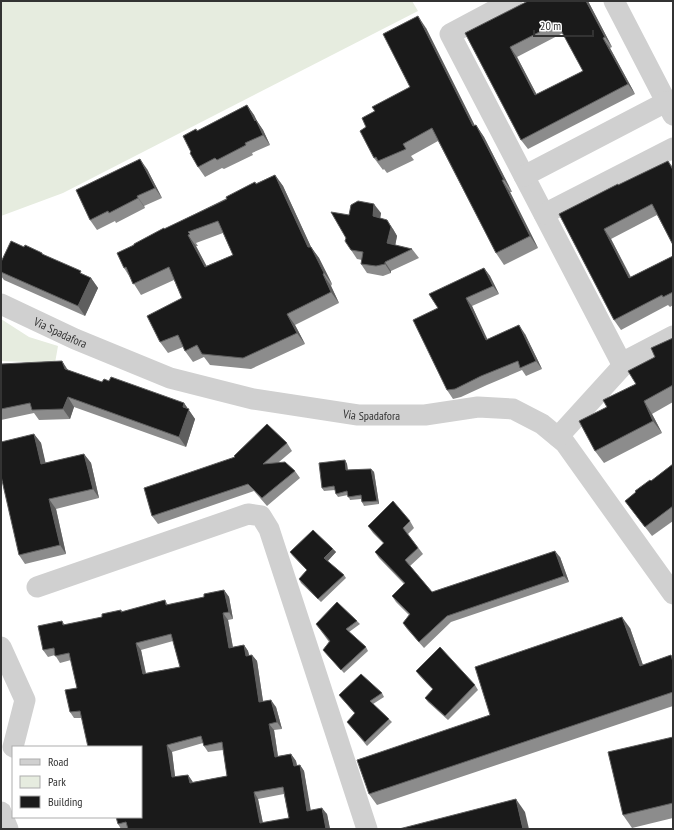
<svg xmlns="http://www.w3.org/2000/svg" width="674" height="830" viewBox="0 0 674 830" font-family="'PT Sans Narrow',sans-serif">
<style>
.green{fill:#e6ecdf}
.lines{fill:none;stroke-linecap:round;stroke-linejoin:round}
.minor{stroke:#d0d0d0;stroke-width:21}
.wall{fill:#8c8c8c;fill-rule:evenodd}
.shaded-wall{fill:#5f5f5f}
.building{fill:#1a1a1a;stroke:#5f5f5f;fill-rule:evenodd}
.labels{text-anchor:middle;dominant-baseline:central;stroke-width:4;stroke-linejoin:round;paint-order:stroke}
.street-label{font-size:12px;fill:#333;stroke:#fff}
</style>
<rect width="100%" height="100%" fill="#fff"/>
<g class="green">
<path d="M 1,1 L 412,1 L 418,11 L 63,193 L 1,216 Z"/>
<path d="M 1,319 L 29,337 L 58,346 L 55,363 L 1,361 Z"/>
</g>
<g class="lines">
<g class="minor">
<path d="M 512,1 L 450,34 L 623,366"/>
<path d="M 614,1 L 673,115"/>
<path d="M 524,176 L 666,102"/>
<path d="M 544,214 L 673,148"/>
<path id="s1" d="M 1,304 L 75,339 L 170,378 L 253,399 L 358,415 L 425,415 L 478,407 L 513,409 L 542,424 L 565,443 L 673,594"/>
<path d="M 558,437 L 629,359 L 673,336"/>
<path d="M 37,587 L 248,514 L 261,516 L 269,529 L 367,829"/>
<path d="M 1,647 L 25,700 L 13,747"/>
<path d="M 1,812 L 8,829"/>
</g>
</g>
<g class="wall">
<path d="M 588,1 L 612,47 L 610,48 L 635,94 L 528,149 L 521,140 L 465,33 ZM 563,33 L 583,71 L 537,95 L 517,57 Z"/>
<path d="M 426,28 L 475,126 L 476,125 L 484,137 L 512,192 L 510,192 L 538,248 L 504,265 L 496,253 L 438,141 L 411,156 L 414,160 L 387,173 L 384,169 L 383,170 L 374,158 L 366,127 L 375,111 L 410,87 Z"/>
<path d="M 247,105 L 254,115 L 257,121 L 263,130 L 270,145 L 252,153 L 253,155 L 224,169 L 222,168 L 205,177 L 198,167 L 191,152 L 197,131 Z"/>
<path d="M 668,161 L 673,167 L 673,245 L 657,215 L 611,239 L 631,277 L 673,256 L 673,305 L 670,307 L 668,305 L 621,330 L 614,320 L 559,214 Z"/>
<path d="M 147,169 L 162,198 L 144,206 L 145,208 L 116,223 L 115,221 L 97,230 L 90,220 Z"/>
<path d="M 275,175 L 283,186 L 311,247 L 319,258 L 332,284 L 331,286 L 339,303 L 295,325 L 305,344 L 251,369 L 210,365 L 204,357 L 193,362 L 185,351 L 183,347 L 168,353 L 160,342 L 182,298 L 174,280 L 141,295 L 124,268 L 134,245 L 165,229 L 257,183 ZM 223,233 L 233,255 L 206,266 L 196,246 L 198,246 L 196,243 Z"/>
<path d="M 381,213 L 380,218 L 393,229 L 397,236 L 395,245 L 412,249 L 419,258 L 391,271 L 391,273 L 383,276 L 367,273 L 361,264 L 362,260 L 357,259 L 351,250 L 349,215 Z"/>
<path d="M 24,247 L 44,255 L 91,278 L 98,288 L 85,316 L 4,280 L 1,276 L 1,262 Z"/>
<path d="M 484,268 L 490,276 L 499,294 L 472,306 L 487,340 L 525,334 L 542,369 L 526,376 L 522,370 L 487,385 L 461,397 L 453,399 L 447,390 L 438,308 Z"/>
<path d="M 673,338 L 673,402 L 652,414 L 662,433 L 604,463 L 595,451 L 607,407 L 636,384 Z"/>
<path d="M 62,361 L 68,370 L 102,382 L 184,403 L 195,419 L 186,447 L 74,407 L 70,419 L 39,420 L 34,413 L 1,420 L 1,364 Z"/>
<path d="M 34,434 L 41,443 L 45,463 L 84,454 L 91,463 L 99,498 L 56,509 L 66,554 L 25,564 L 19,555 Z"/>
<path d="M 287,443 L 292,451 L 279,462 L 295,471 L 300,478 L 267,506 L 254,491 L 158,524 L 152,516 L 234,457 L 234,456 Z"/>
<path d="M 345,460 L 347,464 L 348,470 L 371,469 L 374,472 L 379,504 L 364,506 L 362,502 L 361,499 L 350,500 L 348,495 L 338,497 L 336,494 L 335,490 L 324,491 L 322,488 Z"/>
<path d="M 673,464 L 673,521 L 652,536 L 625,501 Z"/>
<path d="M 410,521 L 414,528 L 408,534 L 423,554 L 410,566 L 432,592 L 560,557 L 569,582 L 451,622 L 424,648 L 407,629 L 403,623 L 409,615 L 396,602 L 392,596 L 404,584 L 379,558 L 375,552 L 383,543 L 373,533 L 368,526 Z"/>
<path d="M 333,549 L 336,552 L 327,561 L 344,575 L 346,578 L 321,602 L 301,583 L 299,579 L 307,570 L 292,555 L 290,552 Z"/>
<path d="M 224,590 L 229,597 L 233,619 L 228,620 L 233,647 L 244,645 L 248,651 L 249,655 L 252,655 L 257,661 L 263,701 L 276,707 L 282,729 L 274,730 L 278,756 L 291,754 L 296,761 L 297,765 L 300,765 L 304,771 L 310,810 L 327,814 L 330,829 L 121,829 L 118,824 L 141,817 L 141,747 L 82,718 L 74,718 L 70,712 L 77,688 L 71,660 L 60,663 L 55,655 L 48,657 L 43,650 L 62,621 L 65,625 L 102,617 L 121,610 L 123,612 L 165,600 L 168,605 L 204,597 ZM 173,641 L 180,667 L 146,673 L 141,650 ZM 203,743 L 204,746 L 208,752 L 223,750 L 227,776 L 193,782 L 188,775 L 175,777 L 172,752 ZM 284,794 L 289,818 L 263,823 L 258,799 Z"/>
<path d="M 357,621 L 360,624 L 349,632 L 366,647 L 368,651 L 344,673 L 323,650 L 329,642 L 316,624 Z"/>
<path d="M 630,628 L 643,665 L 671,655 L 673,659 L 673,706 L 377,805 L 369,794 L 490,715 Z"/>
<path d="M 416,671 L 475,685 L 478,690 L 448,720 L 428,702 L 425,698 L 433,690 L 419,675 Z"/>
<path d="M 382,693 L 384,697 L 373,704 L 389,719 L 392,722 L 367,746 L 347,722 L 355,714 L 339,695 Z"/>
<path d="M 673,737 L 673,818 L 632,828 L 623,815 Z"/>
</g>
<g class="shaded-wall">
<path d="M 586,1 L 588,1 L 612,47 L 605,37 Z"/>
<path d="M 418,16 L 426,28 L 481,138 L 473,126 Z"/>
<path d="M 603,38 L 610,48 L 635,94 L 628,84 Z"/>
<path d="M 510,47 L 517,57 L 542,105 L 535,95 Z"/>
<path d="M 247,105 L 254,115 L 257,121 L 263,130 L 270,145 L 263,135 L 255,121 Z"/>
<path d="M 476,125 L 484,137 L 512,192 L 504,180 Z"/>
<path d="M 140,159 L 147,169 L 162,198 L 155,188 Z"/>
<path d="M 275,175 L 283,186 L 311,247 L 319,258 L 332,284 L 324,273 L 308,247 Z"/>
<path d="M 502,180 L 510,192 L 538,248 L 530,236 Z"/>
<path d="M 137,196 L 144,206 L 145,208 L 138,198 Z"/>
<path d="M 374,204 L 381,213 L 379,226 L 373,216 Z"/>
<path d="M 387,220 L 393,229 L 397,236 L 394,252 L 387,243 Z"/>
<path d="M 604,229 L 611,239 L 636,288 L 629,278 Z"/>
<path d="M 188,235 L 196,246 L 213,278 L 205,267 Z"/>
<path d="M 385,262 L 391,271 L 391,273 L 385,264 Z"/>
<path d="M 484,268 L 490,276 L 499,294 L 493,286 Z"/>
<path d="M 323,274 L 331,286 L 339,303 L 331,292 Z"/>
<path d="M 91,278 L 98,288 L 85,316 L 78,306 Z"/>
<path d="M 466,298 L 472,306 L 492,349 L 486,340 Z"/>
<path d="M 287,314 L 295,325 L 305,344 L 297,333 Z"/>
<path d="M 519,325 L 525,334 L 542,369 L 536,361 Z"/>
<path d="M 62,361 L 68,371 L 65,369 Z"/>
<path d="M 68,397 L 74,407 L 70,419 L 63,409 Z"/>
<path d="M 644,401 L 652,414 L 662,433 L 653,421 Z"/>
<path d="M 184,403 L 195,419 L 186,447 L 179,437 L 183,407 Z"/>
<path d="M 34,434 L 41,443 L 48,473 L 41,464 Z"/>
<path d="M 84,454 L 91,463 L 99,498 L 93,489 Z"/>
<path d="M 345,460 L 347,464 L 348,474 L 346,470 Z"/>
<path d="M 371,469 L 374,472 L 379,504 L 377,501 Z"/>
<path d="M 49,499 L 56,509 L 66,554 L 60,545 Z"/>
<path d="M 333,549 L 336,552 L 327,562 L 324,558 Z"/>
<path d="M 555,551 L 560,557 L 569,582 L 564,576 Z"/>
<path d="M 224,590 L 229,597 L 233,619 L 229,612 Z"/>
<path d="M 223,613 L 228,620 L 234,654 L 229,648 Z"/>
<path d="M 622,617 L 630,628 L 647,677 L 640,666 Z"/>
<path d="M 136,643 L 141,650 L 147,680 L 143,674 Z"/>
<path d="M 244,645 L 248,651 L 251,663 L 246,656 Z"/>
<path d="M 252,655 L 257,661 L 264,708 L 259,702 Z"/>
<path d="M 271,700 L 276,707 L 282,729 L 277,722 Z"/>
<path d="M 269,724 L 274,730 L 279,764 L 275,757 Z"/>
<path d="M 167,745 L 172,752 L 176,784 L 172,777 Z"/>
<path d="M 291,754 L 296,761 L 298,772 L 294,766 Z"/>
<path d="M 300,765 L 304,771 L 312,817 L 307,811 Z"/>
<path d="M 188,775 L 192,781 L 195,789 L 190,783 Z"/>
<path d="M 254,792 L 258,799 L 264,829 L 260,823 Z"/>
<path d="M 516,799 L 525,812 L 529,829 L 523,829 Z"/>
<path d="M 322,808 L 327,814 L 330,829 L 326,829 Z"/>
</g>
<g class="building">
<path d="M 528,1 L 586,1 L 605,37 L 603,38 L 628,84 L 521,140 L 465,33 ZM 557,23 L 583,71 L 535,95 L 510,47 Z"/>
<path d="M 418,16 L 473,126 L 476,125 L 504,180 L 502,180 L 530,236 L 496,253 L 432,128 L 403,144 L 406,149 L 378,161 L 376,157 L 374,158 L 360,131 L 366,127 L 362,118 L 375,111 L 372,107 L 410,87 L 383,34 Z"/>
<path d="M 247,105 L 255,121 L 256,120 L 263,135 L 245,143 L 246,145 L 217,160 L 215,158 L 198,167 L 190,153 L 191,152 L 183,136 L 196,129 L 197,131 Z"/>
<path d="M 140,159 L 155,188 L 137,196 L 138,198 L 109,213 L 108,211 L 90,220 L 76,190 Z"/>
<path d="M 668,161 L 673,170 L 673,245 L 652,204 L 604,229 L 629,278 L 673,256 L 673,292 L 663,297 L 662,295 L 614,320 L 559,214 L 618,184 L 618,185 Z"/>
<path d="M 275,175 L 308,247 L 311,247 L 324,273 L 323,274 L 331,292 L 287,314 L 297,333 L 243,358 L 202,354 L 197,345 L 185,351 L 178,335 L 160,342 L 147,316 L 182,298 L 169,267 L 133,284 L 126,267 L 124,268 L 117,253 L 134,245 L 134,244 L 164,228 L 164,229 L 227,199 L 226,197 L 255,182 L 256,184 ZM 218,221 L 233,255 L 205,267 L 188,235 L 190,234 L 188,232 Z"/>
<path d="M 358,201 L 374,204 L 373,216 L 387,220 L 391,227 L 387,243 L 412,249 L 385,262 L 385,264 L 376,266 L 361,264 L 363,252 L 351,250 L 345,241 L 346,238 L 331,212 L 349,215 L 351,205 Z"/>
<path d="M 11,241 L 24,247 L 25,245 L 42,253 L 42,254 L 81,271 L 80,273 L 91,278 L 78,306 L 1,272 L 1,262 Z"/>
<path d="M 484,268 L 493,286 L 466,298 L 486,340 L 519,325 L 536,361 L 520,368 L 518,361 L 481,376 L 455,389 L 447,390 L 413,320 L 438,308 L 429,294 Z"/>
<path d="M 673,338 L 673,385 L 644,401 L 653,421 L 595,451 L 579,421 L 607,407 L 603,400 L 636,384 L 628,371 L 655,357 L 651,348 Z"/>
<path d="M 62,361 L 65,369 L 102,382 L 104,379 L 109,381 L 111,377 L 184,403 L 183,407 L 189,409 L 179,437 L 68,397 L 63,409 L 32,410 L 30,403 L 1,409 L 1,364 Z"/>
<path d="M 267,424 L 287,443 L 263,464 L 285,462 L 295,471 L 262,498 L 248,484 L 152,516 L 144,488 L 235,457 L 234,456 Z"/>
<path d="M 34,434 L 41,464 L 84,454 L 93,489 L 49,499 L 60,545 L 19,555 L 1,476 L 1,442 Z"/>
<path d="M 345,460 L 346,470 L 371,469 L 377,501 L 362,502 L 361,495 L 348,497 L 347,491 L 336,494 L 334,486 L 322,488 L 319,463 Z"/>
<path d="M 673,464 L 673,506 L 645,527 L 625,501 L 636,492 L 635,491 L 650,480 L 651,481 Z"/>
<path d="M 393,501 L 410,521 L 403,528 L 418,548 L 405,560 L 432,592 L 555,551 L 564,576 L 447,616 L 419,642 L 403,623 L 410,614 L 392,596 L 405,583 L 375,552 L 384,543 L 368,526 Z"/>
<path d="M 313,530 L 333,549 L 324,558 L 344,575 L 318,599 L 299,579 L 307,570 L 290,552 Z"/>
<path d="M 224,590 L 229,612 L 223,613 L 229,648 L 244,645 L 246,656 L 252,655 L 259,702 L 271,700 L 277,722 L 269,724 L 275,757 L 291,754 L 294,766 L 300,765 L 307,811 L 322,808 L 326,829 L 128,829 L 126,822 L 118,824 L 116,817 L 141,817 L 141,747 L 88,747 L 80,711 L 70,712 L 65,690 L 77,688 L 69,653 L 55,656 L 54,648 L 43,650 L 38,626 L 62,621 L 63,625 L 102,617 L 102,614 L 121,610 L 121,612 L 165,600 L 166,605 L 204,597 L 204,594 ZM 171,634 L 180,667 L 143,674 L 136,643 ZM 201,736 L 204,746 L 222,742 L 227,776 L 190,783 L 188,775 L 172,777 L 167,745 ZM 283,787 L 289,818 L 260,823 L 254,792 Z"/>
<path d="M 337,602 L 357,621 L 346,629 L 366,647 L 341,670 L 323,650 L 330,641 L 316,624 Z"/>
<path d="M 622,617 L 640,666 L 671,655 L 673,662 L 673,692 L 369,794 L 357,760 L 490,715 L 475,667 Z"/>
<path d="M 440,647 L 475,685 L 445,716 L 425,698 L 433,689 L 416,671 Z"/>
<path d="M 361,674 L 382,693 L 370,701 L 389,719 L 365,742 L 347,722 L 355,713 L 339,695 Z"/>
<path d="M 673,737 L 673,803 L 623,815 L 608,752 Z"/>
<path d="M 516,799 L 523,829 L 399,829 Z"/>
</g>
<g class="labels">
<g class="street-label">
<text stroke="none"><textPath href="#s1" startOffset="66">Via Spadafora</textPath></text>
<text stroke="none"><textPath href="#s1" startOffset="390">Via Spadafora</textPath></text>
</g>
</g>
<rect width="674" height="830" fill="none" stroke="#333333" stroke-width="4"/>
<rect x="12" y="746" width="130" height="72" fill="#ffffff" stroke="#adadad"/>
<rect x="20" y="759" width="20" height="6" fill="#d0d0d0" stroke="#adadad"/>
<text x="48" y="766" font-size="12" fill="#333333">Road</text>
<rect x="20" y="776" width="20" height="12" fill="#e6ecdf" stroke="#adadad"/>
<text x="48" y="786" font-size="12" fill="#333333">Park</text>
<rect x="20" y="796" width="20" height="12" fill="#1a1a1a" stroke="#adadad"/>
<text x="48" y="806" font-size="12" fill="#333333">Building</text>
<path d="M534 30v6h59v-6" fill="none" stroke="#333333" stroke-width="2"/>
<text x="540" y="30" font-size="12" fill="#333333" stroke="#ffffff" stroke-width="3" paint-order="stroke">20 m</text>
</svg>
